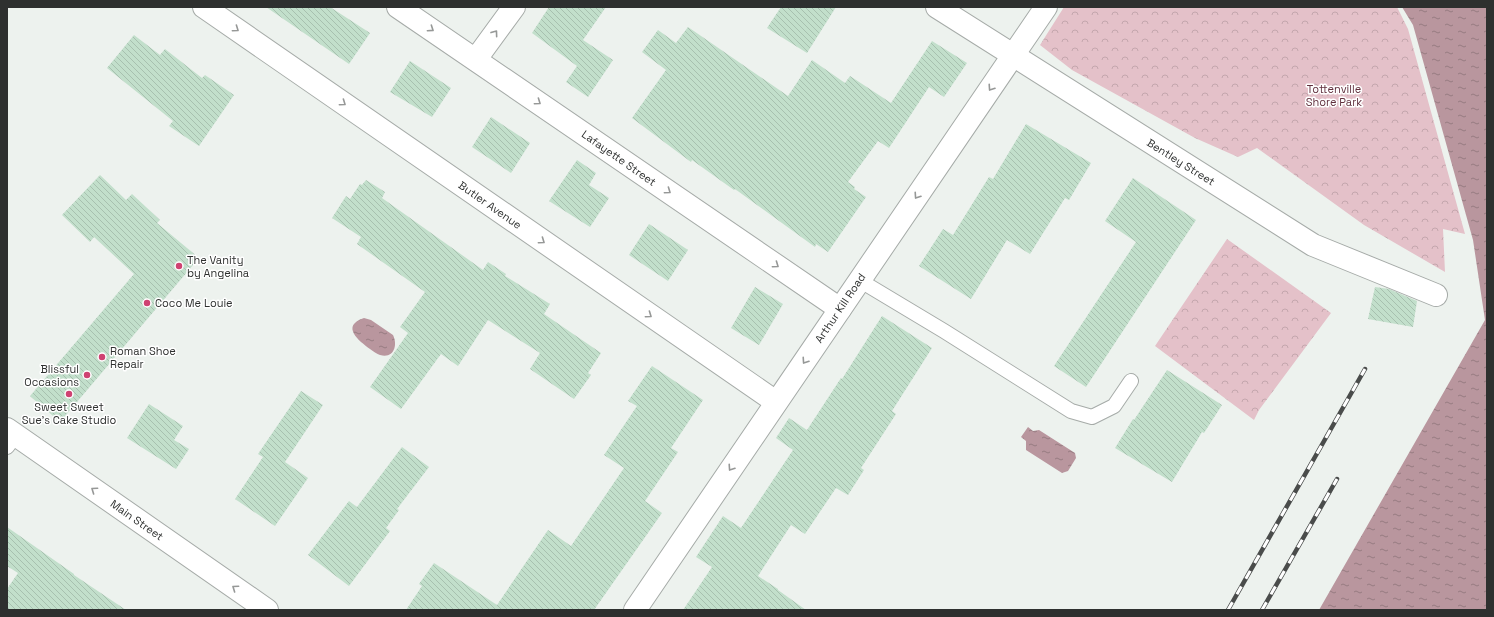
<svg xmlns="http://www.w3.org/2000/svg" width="1494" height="617" viewBox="0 0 1494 617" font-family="'Space Grotesk',sans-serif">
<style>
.forest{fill:url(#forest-crowns)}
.water{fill:url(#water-ripples)}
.building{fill:url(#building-back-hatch)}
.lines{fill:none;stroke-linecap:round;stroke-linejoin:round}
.lane-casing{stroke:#a6aba8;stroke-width:16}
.street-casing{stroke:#a6aba8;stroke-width:24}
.secondary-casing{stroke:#a6aba8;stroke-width:24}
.lane{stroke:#fff;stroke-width:14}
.street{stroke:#fff;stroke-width:22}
.secondary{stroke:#fff;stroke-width:22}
.rail-casing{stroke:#4a4c4b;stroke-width:4.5}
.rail{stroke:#fff;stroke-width:3;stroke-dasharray:9;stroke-linecap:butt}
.oneway{stroke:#969897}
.poi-dot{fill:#cf4272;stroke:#fff;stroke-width:1.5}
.labels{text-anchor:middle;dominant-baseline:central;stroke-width:3;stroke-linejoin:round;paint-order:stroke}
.park-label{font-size:11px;fill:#61303e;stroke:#fff}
.street-label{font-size:11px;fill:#2e302f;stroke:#fff}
.poi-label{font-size:11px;fill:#2e302f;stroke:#fff;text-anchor:start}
</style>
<defs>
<pattern id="forest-crowns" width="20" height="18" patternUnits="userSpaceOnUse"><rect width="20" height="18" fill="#e4c1c9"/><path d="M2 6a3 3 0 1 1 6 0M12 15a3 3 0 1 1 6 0" fill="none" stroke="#c4a6ad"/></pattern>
<pattern id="water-ripples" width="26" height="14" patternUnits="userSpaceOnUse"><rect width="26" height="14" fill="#b9969e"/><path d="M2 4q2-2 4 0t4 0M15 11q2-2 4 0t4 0" fill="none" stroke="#977b81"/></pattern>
<pattern id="building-back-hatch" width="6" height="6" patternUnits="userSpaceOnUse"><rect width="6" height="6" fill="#c2dfcb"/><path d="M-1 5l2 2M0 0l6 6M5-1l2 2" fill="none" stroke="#a7c0af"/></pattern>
</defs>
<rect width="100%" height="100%" fill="#edf2ee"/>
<g class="forest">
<path d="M 1064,7 L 1397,7 L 1408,29 L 1465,234 L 1443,229 L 1445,272 L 1364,225 L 1257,148 L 1238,157 L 1195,138 L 1072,70 L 1040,45 Z"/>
<path d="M 1227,239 L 1331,313 L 1259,410 L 1254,420 L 1155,346 Z"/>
</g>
<g class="water">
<path d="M 1402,7 L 1487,7 L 1487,610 L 1319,610 L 1485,320 L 1473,240 L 1413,25 Z"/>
<path d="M 364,318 L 371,320 L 393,335 C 398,345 394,359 380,355 C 377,354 373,351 370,349 C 359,341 340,326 364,318 Z"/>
<path d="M 1028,427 L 1033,431 L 1039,430 L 1075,453 L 1076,458 L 1068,471 L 1062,473 L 1026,450 L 1026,441 L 1021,437 Z"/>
</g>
<g class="building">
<path d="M 266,7 L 330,7 L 370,33 L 349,64 Z"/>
<path d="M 549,7 L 606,7 L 583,40 L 613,60 L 588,97 L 566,82 L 577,66 L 532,33 Z"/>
<path d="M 781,7 L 836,7 L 807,53 L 767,28 Z"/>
<path d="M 688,27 L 788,96 L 812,60 L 845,83 L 850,76 L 891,103 L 932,41 L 967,63 L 944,97 L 929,87 L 889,148 L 878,141 L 848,182 L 855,187 L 854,189 L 866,197 L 828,252 L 816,244 L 815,247 L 735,189 L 734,190 L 692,160 L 691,162 L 632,118 L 666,70 L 642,52 L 658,30 L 676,43 Z"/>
<path d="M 134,35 L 160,55 L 165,49 L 202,78 L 205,75 L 234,95 L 199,146 L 169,126 L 173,121 L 107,68 Z"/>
<path d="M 410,61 L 451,88 L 432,117 L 390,92 Z"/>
<path d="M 491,117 L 530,143 L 511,173 L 472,147 Z"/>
<path d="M 1026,124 L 1091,163 L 1069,200 L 1065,198 L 1030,254 L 1007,240 L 971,299 L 919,266 L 943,229 L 953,235 L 989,177 L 993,179 Z"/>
<path d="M 577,160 L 596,173 L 589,185 L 609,198 L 590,227 L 549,201 Z"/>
<path d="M 100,175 L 126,200 L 132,194 L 160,220 L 157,223 L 199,258 L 60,422 L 30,396 L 134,274 L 94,237 L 90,242 L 62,215 Z"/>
<path d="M 1133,178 L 1196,220 L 1086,387 L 1054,366 L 1136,242 L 1105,221 Z"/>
<path d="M 366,180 L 385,192 L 382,198 L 483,270 L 488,262 L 506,274 L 505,276 L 550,304 L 544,314 L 601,353 L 588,373 L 591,375 L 574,399 L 530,369 L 540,353 L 488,320 L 458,366 L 441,354 L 401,409 L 370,387 L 408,333 L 400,327 L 425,292 L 357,244 L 361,237 L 332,218 L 346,196 L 350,199 L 360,184 L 362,185 Z"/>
<path d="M 649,224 L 688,250 L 668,281 L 629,255 Z"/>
<path d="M 755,287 L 783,304 L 759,345 L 731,328 Z"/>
<path d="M 1375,287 L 1389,289 L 1417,301 L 1413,327 L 1368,319 Z"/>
<path d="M 882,316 L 932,348 L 892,411 L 896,414 L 861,468 L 864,470 L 848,495 L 836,488 L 805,534 L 791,525 L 758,576 L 778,589 L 778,590 L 806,610 L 683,610 L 712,567 L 696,557 L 723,516 L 741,528 L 793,450 L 776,438 L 789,418 L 807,430 L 841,378 L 842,379 Z"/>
<path d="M 652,366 L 703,400 L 671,448 L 678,452 L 645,501 L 662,513 L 594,610 L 406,610 L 422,586 L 419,584 L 434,563 L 497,605 L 548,530 L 571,546 L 624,468 L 604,455 L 637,406 L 628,401 Z"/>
<path d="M 1167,370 L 1222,405 L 1204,433 L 1202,432 L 1172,482 L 1115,448 L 1133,419 L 1134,420 Z"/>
<path d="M 301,391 L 323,405 L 285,462 L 308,478 L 275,526 L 235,499 L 263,457 L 258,454 Z"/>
<path d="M 149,404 L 183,426 L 174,440 L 189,449 L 176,469 L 127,438 Z"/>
<path d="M 402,447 L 429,467 L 397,509 L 399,510 L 386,528 L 390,531 L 349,586 L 308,555 L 349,501 L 357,507 Z"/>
<path d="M 7,527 L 74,574 L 74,575 L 126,610 L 7,610 L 7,589 L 18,573 L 7,566 Z"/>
</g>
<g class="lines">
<g class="lane-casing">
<g id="lane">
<path d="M 859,280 L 944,331 L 1071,411 L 1092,417 L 1114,406 L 1131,381"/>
<path d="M 7,447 L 16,435"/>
</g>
</g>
<g class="street-casing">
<g id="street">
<path d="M 204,7 L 776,402"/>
<path d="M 398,7 L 840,309"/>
<path d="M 937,7 L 1313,245 L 1436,295"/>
<path d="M 476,59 L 514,7"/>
<path d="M 635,610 L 1046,7"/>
</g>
</g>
<g class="secondary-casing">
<path id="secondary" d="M 7,429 L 267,610"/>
</g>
<use href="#lane" class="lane"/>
<use href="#street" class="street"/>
<use href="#secondary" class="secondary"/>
<g class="rail-casing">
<g id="rail">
<path d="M 1228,610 L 1365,369"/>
<path d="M 1262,610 L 1337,479"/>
</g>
</g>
<use href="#rail" class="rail"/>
</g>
<defs><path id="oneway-chevron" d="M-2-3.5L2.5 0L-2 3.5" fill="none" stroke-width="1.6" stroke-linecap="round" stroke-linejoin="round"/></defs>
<g class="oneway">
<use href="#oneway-chevron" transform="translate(236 29) rotate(35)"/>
<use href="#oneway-chevron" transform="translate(431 29) rotate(34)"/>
<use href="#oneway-chevron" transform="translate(495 33) rotate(-54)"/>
<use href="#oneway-chevron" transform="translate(991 88) rotate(124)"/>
<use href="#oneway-chevron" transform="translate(538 102) rotate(35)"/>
<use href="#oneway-chevron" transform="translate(343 103) rotate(35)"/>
<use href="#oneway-chevron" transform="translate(668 191) rotate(35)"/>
<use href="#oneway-chevron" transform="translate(917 196) rotate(124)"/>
<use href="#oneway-chevron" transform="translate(542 241) rotate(35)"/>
<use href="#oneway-chevron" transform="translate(776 265) rotate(35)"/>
<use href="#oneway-chevron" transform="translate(649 315) rotate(35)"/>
<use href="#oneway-chevron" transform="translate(805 361) rotate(124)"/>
<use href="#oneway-chevron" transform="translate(731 468) rotate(124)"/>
<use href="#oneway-chevron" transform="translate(94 490) rotate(-145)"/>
<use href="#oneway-chevron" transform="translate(235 588) rotate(-145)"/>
</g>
<g class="poi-dot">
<circle cx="179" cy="266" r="4"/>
<circle cx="147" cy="303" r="4"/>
<circle cx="102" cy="357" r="4"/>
<circle cx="87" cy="375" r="4"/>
<circle cx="69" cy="394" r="4"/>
</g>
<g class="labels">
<g class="park-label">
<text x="1334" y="89">Tottenville<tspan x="1334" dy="13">Shore Park</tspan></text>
</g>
<g class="street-label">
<text transform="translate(619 158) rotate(35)">Lafayette Street</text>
<text transform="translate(1181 162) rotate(32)">Bentley Street</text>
<text transform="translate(490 205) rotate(35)">Butler Avenue</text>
<text transform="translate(840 308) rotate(-56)">Arthur Kill Road</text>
<text transform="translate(137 520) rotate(35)">Main Street</text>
</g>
<g class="poi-label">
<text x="187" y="260">The Vanity<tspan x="187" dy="13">by Angelina</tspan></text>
<text x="155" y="303">Coco Me Louie</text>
<text x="110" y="351">Roman Shoe<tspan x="110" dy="13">Repair</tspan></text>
<text x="79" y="369" text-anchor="end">Blissful<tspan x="79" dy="13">Occasions</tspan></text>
<text x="69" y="407" text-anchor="middle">Sweet Sweet<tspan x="69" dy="13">Sue's Cake Studio</tspan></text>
</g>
</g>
<rect width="1494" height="617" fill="none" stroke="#2e302f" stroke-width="16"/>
</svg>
